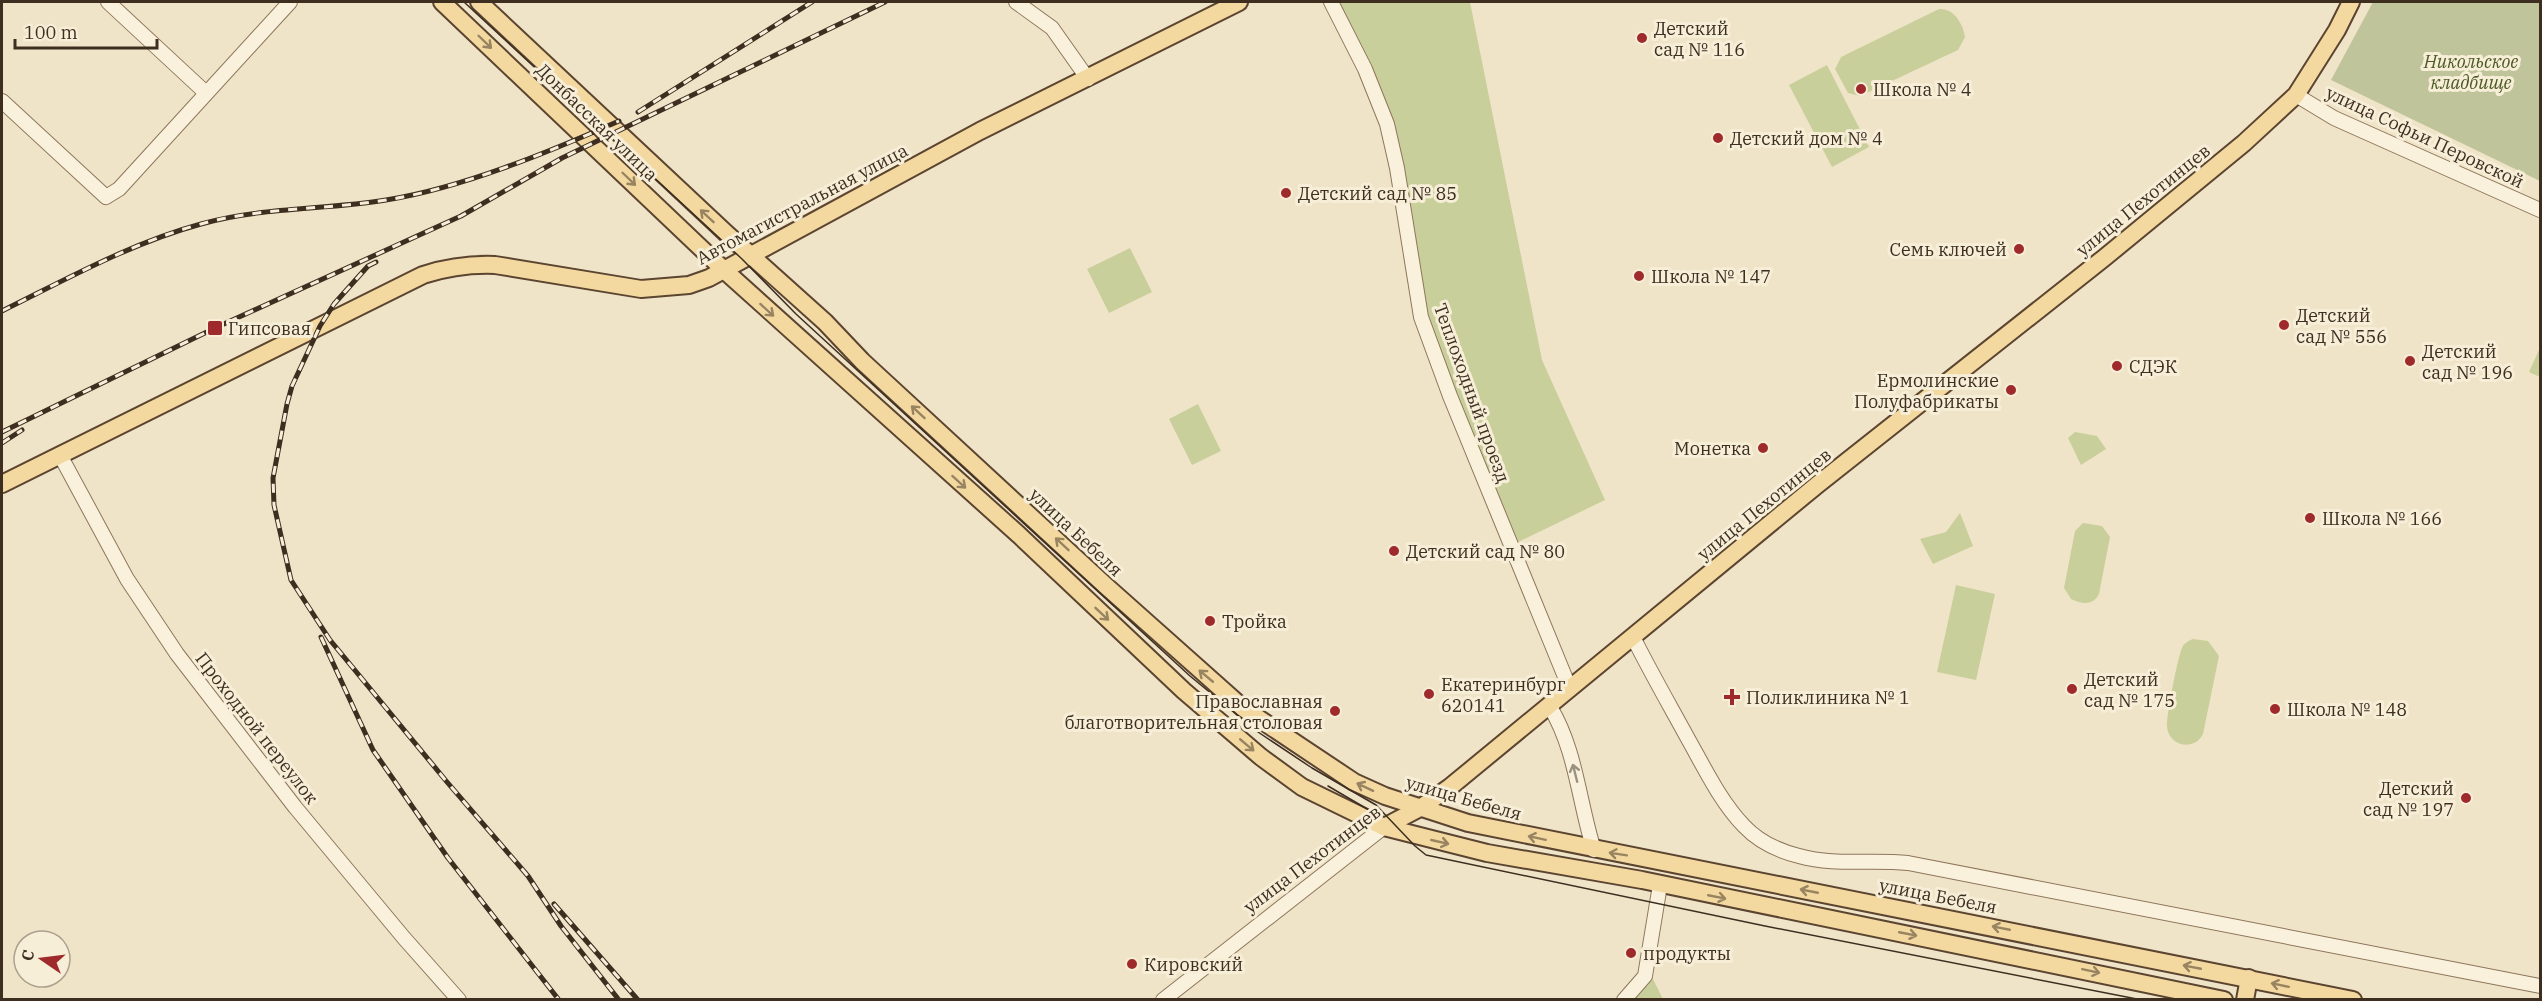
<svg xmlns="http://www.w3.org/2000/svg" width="2542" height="1001" viewBox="0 0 2542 1001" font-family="'IBM Plex Serif',serif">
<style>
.green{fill:#c9cf9b}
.cemetery{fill:#bfc49a}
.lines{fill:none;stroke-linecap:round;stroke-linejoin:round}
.minor-casing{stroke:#8d765c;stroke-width:16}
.major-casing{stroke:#5b4430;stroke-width:20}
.minor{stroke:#faf1dc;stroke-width:14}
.major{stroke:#f3d9a0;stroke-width:16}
.tram{stroke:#3d2e20;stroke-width:1.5}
.rail-casing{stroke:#3d2e20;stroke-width:5}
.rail{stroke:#f7eed8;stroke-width:3;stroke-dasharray:9;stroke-linecap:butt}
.oneway{stroke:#988460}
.oneway2{stroke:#9c907e}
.poi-dot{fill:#9e2a2b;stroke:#f7eed8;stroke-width:2}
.labels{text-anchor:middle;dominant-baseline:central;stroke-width:6;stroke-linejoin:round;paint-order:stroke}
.poi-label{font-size:18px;fill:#3d2e20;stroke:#f7eed8;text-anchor:start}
.park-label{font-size:18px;font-style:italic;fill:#4d5a26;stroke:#f7eed8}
.street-label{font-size:18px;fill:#3d2e20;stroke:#f7eed8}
</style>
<rect width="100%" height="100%" fill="#f0e4c8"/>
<g class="green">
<path d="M 1335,2 L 1470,2 L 1542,360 L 1605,500 L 1516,543 L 1435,346 L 1419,281 L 1396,135 L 1383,93 Z"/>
<path d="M 1939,9 C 1954,8 1963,24 1965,37 L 1958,50 L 1860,96 L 1848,93 L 1835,69 L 1841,57 Z"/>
<path d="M 1827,65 L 1869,147 L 1832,167 L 1789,85 Z"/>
<path d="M 1130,248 L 1152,292 L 1109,313 L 1087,269 Z"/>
<path d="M 2539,350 L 2540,351 L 2540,377 L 2529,372 Z"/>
<path d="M 1198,404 L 1221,451 L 1192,465 L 1169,419 Z"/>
<path d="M 2075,432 L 2097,436 L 2106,449 L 2081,465 L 2068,438 Z"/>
<path d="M 1960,513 L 1973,546 L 1933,564 L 1920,539 L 1946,532 Z"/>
<path d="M 2083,523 L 2102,526 L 2110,537 L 2099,594 C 2093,606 2081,604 2071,599 L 2064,588 L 2075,531 Z"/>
<path d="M 1956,585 L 1995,594 L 1976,680 L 1937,672 Z"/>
<path d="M 2193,639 L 2208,641 L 2219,656 L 2203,734 C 2194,752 2168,746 2167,726 C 2166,717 2178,656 2182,648 C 2184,643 2188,641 2193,639 Z"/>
<path d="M 1651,975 L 1663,999 L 1623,1000 Z"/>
</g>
<path class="cemetery" d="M 2373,2 L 2540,2 L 2540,181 L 2331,80 Z"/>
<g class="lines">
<g class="minor-casing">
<g id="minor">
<path d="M 108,2 L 206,93"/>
<path d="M 1016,2 L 1052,28 L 1088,79"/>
<path d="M 1331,2 L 1365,69 L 1387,124 L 1397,168 L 1421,317 L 1450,396 L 1570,689"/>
<path d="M 2296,95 L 2334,118 L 2540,210"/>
<path d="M 2,101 L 106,197 L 119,189 L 290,2"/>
<path d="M 60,455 L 127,579 L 177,654 L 295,807 L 404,938 L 459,1000"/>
<path d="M 1633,637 C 1650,671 1669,704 1687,737 C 1704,767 1720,801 1744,826 C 1758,841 1779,851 1799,856 C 1835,866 1871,859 1908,863 L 2540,986"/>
<path d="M 1550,707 C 1576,749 1579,803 1594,850"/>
<path d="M 1163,1000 L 1384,827"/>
<path d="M 1624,1000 L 1645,976 L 1660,885"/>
</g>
</g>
<g class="major-casing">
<g id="major">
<path d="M 442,2 L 724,270 L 1019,535 L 1184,691 L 1261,757 L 1302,787 L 1384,827 L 1487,853 L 1642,880 L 2224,1000"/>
<path d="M 479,2 L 727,234 L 825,322 L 862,361 L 1106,586 L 1243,708 L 1354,782 L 1385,796 L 1468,823 L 2353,1000"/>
<path d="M 2,484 L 423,275 C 448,267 469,264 495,265 L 641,289 L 689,285 L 709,278 L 980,131 L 1239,2"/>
<path d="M 1384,827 L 1420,808 L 1450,787 L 1817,485 L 2104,258 L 2244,143 L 2296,95 L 2337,30 L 2351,2"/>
<path d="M 2245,1000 L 2249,978"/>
</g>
</g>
<use href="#minor" class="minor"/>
<use href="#major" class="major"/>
<g class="tram">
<path d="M 464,2 L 742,259 L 796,314 L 1190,676 L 1258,732 L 1312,768 L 1376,805 L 1415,846 L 1426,855 L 1765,926 L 2142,1000"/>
<path d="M 1328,786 L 1374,813"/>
</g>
<g class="rail-casing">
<g id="rail">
<path d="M 638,112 L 812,2"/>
<path d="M 376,262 L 368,266 L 334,304 L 320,326 L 292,386 L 287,404 L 273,478 L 274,505 L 291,580 L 330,640 L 447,782 L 528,876 L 561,926 L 619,1000"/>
<path d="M 2,311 C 67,279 131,243 201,224 C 261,207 325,210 386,200 C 462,188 549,152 619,121"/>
<path d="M 2,432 L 215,328 L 461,216 L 562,158 L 885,2"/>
<path d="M 2,443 L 22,430"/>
<path d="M 321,637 L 373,750 L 448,858 L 559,1000"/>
<path d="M 554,904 L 638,1000"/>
</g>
</g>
<use href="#rail" class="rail"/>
</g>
<defs><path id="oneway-shaft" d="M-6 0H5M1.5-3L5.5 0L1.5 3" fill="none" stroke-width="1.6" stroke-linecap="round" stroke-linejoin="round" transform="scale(1.5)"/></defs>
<g class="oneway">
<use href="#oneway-shaft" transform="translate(485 42) rotate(44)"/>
<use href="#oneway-shaft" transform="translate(629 179) rotate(44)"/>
<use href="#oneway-shaft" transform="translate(707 216) rotate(-137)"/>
<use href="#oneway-shaft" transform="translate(767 310) rotate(42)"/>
<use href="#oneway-shaft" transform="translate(918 412) rotate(-137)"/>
<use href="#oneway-shaft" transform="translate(959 482) rotate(42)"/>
<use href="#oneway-shaft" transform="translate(1062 544) rotate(-137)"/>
<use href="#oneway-shaft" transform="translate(1102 614) rotate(43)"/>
<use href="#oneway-shaft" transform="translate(1206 676) rotate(-140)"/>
<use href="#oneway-shaft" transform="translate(1247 745) rotate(40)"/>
<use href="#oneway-shaft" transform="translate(1365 787) rotate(-155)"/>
<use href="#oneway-shaft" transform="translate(1537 838) rotate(-168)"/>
<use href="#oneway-shaft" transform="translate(1440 842) rotate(13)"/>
<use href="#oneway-shaft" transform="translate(1618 854) rotate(-171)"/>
<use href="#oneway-shaft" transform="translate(1809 891) rotate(-169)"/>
<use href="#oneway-shaft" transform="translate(1717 897) rotate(11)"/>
<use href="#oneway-shaft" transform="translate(2001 928) rotate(-169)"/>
<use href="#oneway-shaft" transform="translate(1908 934) rotate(11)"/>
<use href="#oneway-shaft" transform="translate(2192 967) rotate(-169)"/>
<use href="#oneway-shaft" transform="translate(2091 971) rotate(12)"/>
<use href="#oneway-shaft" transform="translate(2280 985) rotate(-168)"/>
</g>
<use class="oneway2" href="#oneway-shaft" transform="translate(1575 773) rotate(-104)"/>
<g class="poi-dot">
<circle cx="1642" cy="38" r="6"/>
<circle cx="1861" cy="89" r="6"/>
<circle cx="1718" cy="138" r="6"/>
<circle cx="1286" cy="193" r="6"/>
<circle cx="2019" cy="249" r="6"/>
<circle cx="1639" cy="276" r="6"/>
<circle cx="2284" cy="325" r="6"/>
<rect x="207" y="320" width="16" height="16" rx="3"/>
<circle cx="2410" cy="361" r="6"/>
<circle cx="2117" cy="366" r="6"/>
<circle cx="2011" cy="390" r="6"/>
<circle cx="1763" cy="448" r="6"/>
<circle cx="2310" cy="518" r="6"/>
<circle cx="1394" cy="551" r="6"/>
<circle cx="1210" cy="621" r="6"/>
<circle cx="2072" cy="689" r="6"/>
<circle cx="1429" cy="694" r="6"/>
<path d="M1729 688h6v6h6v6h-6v6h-6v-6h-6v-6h6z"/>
<circle cx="2275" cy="709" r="6"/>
<circle cx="1335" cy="711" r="6"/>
<circle cx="2466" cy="798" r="6"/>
<circle cx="1631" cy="953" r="6"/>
<circle cx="1132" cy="964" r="6"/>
</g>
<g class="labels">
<g class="poi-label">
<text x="1654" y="28">Детский<tspan x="1654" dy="21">сад № 116</tspan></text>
<text x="1873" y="89">Школа № 4</text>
<text x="1730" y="138">Детский дом № 4</text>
<text x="1298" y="193">Детский сад № 85</text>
<text x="2007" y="249" text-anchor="end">Семь ключей</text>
<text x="1651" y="276">Школа № 147</text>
<text x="2296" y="315">Детский<tspan x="2296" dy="21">сад № 556</tspan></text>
<text x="228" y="328">Гипсовая</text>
<text x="2422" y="351">Детский<tspan x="2422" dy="21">сад № 196</tspan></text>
<text x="2129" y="366">СДЭК</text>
<text x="1999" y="380" text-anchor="end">Ермолинские<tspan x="1999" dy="21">Полуфабрикаты</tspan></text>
<text x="1751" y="448" text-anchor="end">Монетка</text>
<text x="2322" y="518">Школа № 166</text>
<text x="1406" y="551">Детский сад № 80</text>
<text x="1222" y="621">Тройка</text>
<text x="2084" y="679">Детский<tspan x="2084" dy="21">сад № 175</tspan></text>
<text x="1441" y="684">Екатеринбург<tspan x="1441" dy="21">620141</tspan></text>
<text x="1746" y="697">Поликлиника № 1</text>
<text x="1323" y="701" text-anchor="end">Православная<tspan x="1323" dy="21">благотворительная столовая</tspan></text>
<text x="2287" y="709">Школа № 148</text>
<text x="2454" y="788" text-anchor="end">Детский<tspan x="2454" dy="21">сад № 197</tspan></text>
<text x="1643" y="953">продукты</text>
<text x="1144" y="964">Кировский</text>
</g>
<g class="park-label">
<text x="2471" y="61">Никольское<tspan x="2471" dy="21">кладбище</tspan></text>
</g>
<g class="street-label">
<text transform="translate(597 122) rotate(44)">Донбасская улица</text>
<text transform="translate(2425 137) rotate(25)">улица Софьи Перовской</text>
<text transform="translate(2143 200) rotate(-39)">улица Пехотинцев</text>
<text transform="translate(802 204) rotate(-28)">Автомагистральная улица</text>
<text transform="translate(1472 393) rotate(70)">Теплоходный проезд</text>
<text transform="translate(1764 504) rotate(-39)">улица Пехотинцев</text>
<text transform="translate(1076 532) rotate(43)">улица Бебеля</text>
<text transform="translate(257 728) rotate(52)">Проходной переулок</text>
<text transform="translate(1464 798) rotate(16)">улица Бебеля</text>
<text transform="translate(1312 859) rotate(-37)">улица Пехотинцев</text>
<text transform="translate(1938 896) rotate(11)">улица Бебеля</text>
</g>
</g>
<rect width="2542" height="1001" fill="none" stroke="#3d2e20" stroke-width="6"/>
<g transform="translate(42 959) rotate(284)"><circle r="28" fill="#f7eed8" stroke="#ada18e" stroke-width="1.5"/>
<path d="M0-4.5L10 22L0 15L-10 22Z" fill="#9e2a2b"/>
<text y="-9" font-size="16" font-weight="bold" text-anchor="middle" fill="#3d2e20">С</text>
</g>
<path d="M15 39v9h142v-9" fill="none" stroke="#3d2e20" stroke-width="3"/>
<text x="24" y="39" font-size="18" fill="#3d2e20" stroke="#f7eed8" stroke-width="4.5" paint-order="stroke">100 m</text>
</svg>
